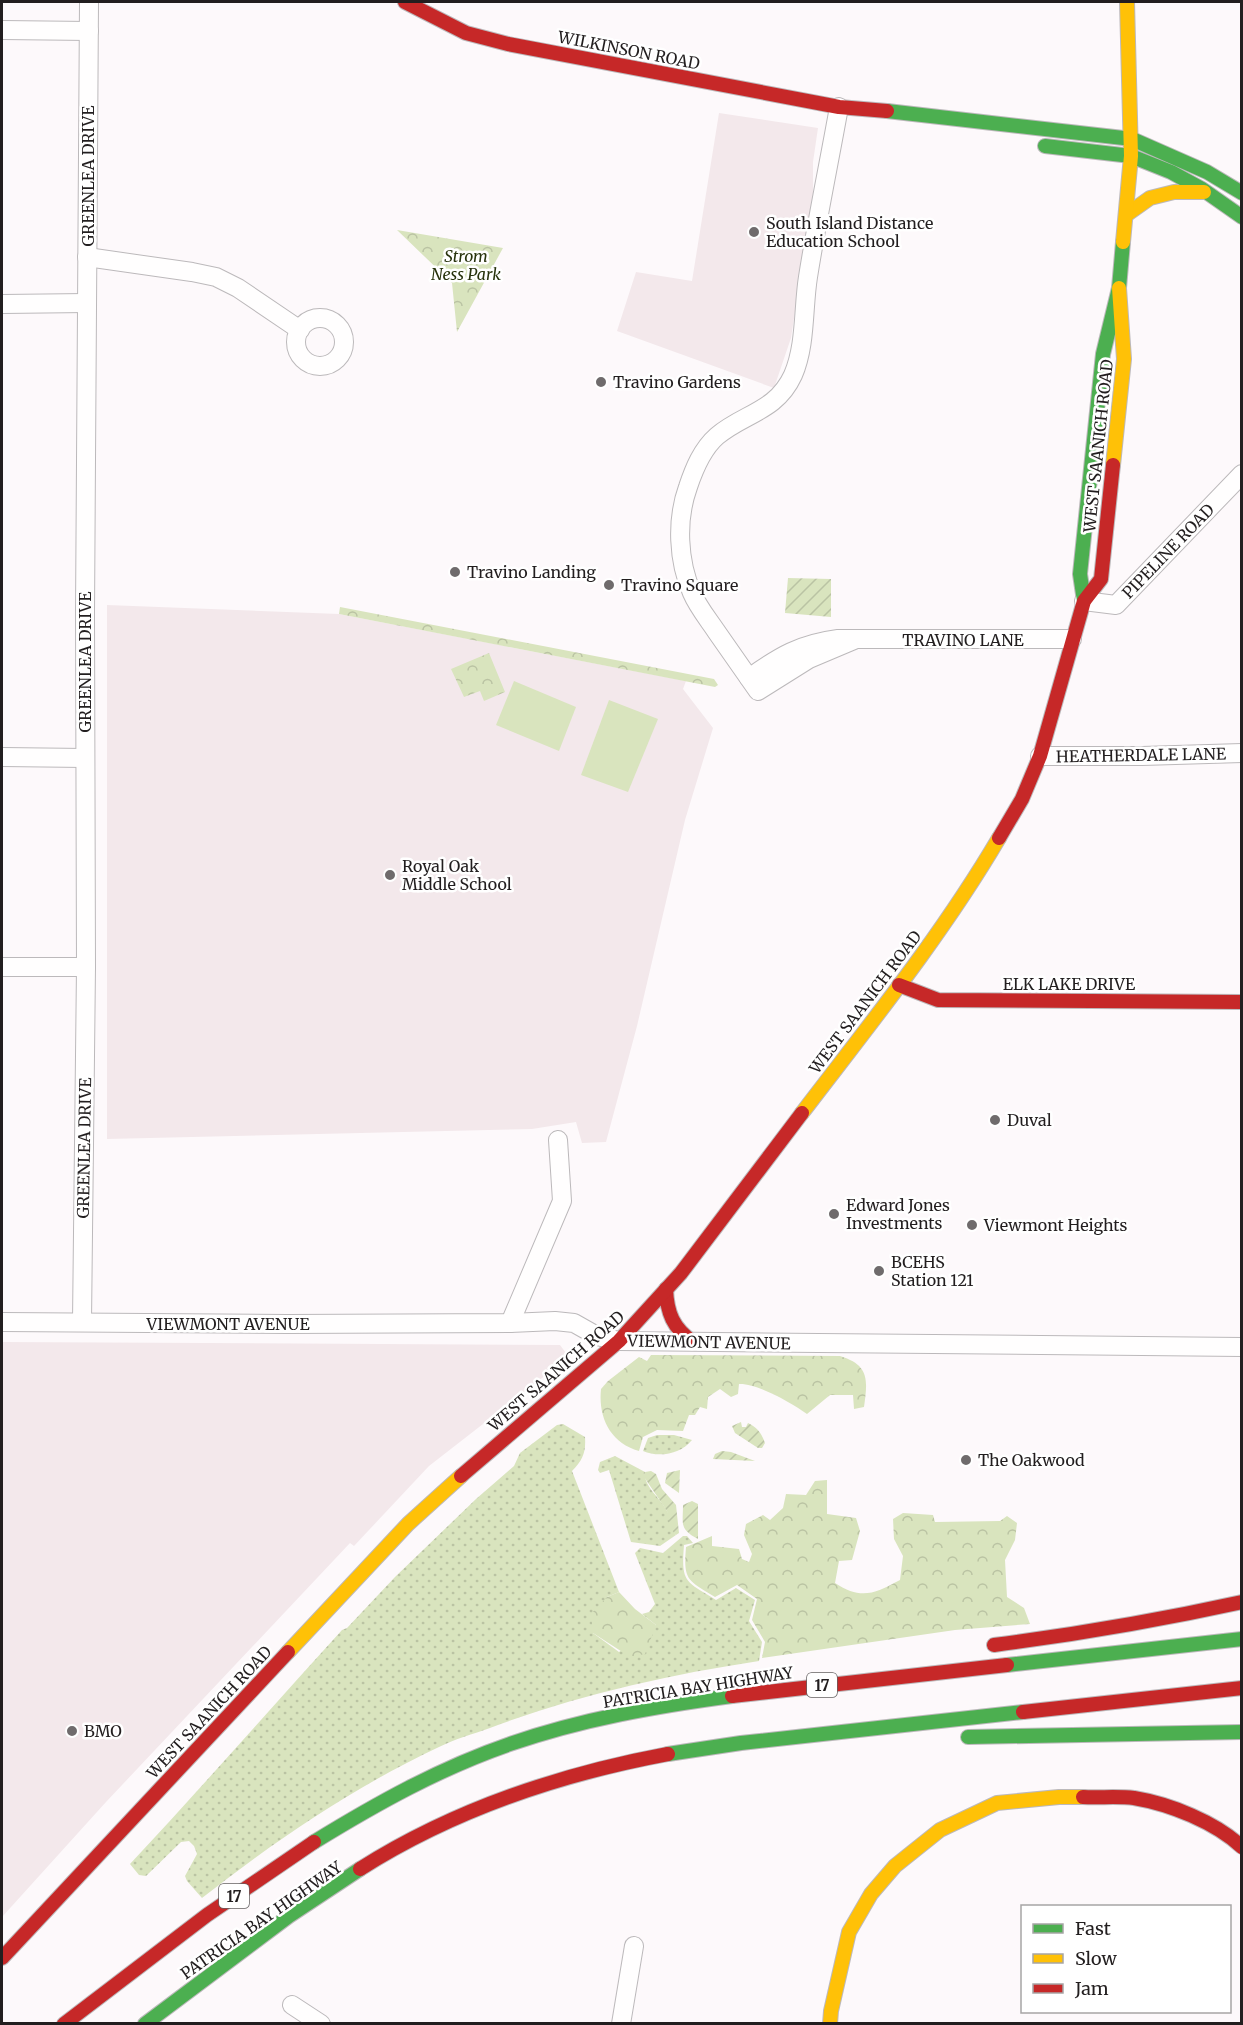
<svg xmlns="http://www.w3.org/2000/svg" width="1243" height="2025" viewBox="0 0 1243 2025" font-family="Merriweather,serif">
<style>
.built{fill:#f3e8eb}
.grass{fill:url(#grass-dots)}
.forest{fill:url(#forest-crowns)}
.garden{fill:url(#garden-furrows)}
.pitch{fill:#d9e4be}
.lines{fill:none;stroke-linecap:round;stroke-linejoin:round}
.street-casing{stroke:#bcb9bb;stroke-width:20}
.fast-casing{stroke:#bcb9bb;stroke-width:16}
.slow-casing{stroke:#bcb9bb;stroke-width:16}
.jam-casing{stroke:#bcb9bb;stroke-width:16}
.street{stroke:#fffefe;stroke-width:18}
.fast{stroke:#4caf50;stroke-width:14}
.slow{stroke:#ffc107;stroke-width:14}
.jam{stroke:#c62828;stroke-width:14}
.poi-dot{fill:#6f6b6c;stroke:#fff;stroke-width:2}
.labels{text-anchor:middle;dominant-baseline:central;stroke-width:5;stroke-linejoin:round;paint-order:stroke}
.shield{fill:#fff;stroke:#646262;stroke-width:1.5}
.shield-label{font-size:15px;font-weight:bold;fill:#221e1f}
.street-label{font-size:16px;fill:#221e1f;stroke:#fff}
.poi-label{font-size:16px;fill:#221e1f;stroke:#fff;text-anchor:start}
.park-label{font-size:16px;font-style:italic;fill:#27320c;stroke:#fff}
</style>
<defs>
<pattern id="grass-dots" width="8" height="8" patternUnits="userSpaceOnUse" patternTransform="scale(1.5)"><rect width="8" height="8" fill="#d9e4be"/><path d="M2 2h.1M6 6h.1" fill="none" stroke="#bac3a3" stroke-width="1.8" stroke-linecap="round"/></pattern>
<pattern id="forest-crowns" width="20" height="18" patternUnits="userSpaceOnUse" patternTransform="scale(1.5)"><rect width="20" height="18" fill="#d9e4be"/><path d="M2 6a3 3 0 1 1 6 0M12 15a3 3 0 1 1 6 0" fill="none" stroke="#bac3a3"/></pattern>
<pattern id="garden-furrows" width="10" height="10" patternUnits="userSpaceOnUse" patternTransform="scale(1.5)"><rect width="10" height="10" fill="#d9e4be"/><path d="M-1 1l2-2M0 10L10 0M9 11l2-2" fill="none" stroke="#bac3a3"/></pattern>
</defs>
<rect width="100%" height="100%" fill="#fdf9fb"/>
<g class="built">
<path d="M 719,113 L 818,128 L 813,162 L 813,193 L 791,338 L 774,388 L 617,331 L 636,272 L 692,281 Z"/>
<path d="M 107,605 L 339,614 L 686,681 L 683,689 L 713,728 L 685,820 L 637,1026 L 606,1142 L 582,1143 L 576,1122 L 532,1129 L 107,1139 Z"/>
<path d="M 2,1342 L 560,1345 L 569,1357 L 429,1466 L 354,1546 L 350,1543 L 106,1802 L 2,1917 Z"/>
</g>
<g class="grass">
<path d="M 563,1424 L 585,1437 C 586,1452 583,1460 572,1471 L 619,1592 L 607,1597 L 593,1633 L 619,1652 L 656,1625 L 642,1614 L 649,1612 L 655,1604 L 635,1553 L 640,1548 L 663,1553 L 683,1536 L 687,1536 L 693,1543 L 684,1545 C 681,1583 685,1581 716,1600 L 736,1588 L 755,1600 L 749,1621 L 762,1642 L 759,1661 C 667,1675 577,1695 490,1728 C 473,1734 455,1739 439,1747 C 354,1787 276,1840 202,1898 L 187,1881 L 185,1876 L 197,1854 L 194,1846 L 189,1841 L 181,1842 L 146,1876 L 139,1875 L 130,1864 C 202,1787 271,1708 342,1630 L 347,1628 L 395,1577 L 476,1499 L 514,1466 L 520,1453 L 557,1425 Z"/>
<path d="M 657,1435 L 674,1435 L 692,1440 C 681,1454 659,1458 643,1451 L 648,1438 Z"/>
<path d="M 615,1456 L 645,1472 C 643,1485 660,1498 666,1509 C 671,1517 669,1526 676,1535 L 660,1546 L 631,1542 L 609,1470 L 600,1473 L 598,1470 L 600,1462 Z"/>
</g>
<g class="forest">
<path d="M 397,230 L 503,248 L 457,332 L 452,283 Z"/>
<path d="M 340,607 L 714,679 L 718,685 L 715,687 L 339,614 Z"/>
<path d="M 489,653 L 505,692 L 484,701 L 480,691 L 464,697 L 451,669 Z"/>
<path d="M 651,1355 L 840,1356 C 869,1365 868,1379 864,1407 L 854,1409 L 853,1395 L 830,1395 L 807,1414 C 792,1403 757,1383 739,1384 L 738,1394 L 731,1397 L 720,1389 L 708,1397 L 707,1409 L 700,1407 L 695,1415 L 689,1415 L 683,1431 L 657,1430 L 643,1437 L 639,1451 C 610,1443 598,1417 601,1389 L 608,1381 L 639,1357 L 647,1361 Z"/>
<path d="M 827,1480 L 827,1514 L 856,1518 L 860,1531 L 852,1560 L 839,1561 L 835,1583 C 861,1600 874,1594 900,1580 L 903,1556 L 894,1539 L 893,1519 L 903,1513 L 933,1515 L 935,1522 L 1000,1521 L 1007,1516 L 1017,1523 L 1015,1540 L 1005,1560 L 1007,1597 L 1024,1608 L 1030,1624 L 955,1630 L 762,1658 L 765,1642 L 752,1620 L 757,1599 L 737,1585 L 715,1597 C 688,1580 683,1581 686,1547 L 712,1536 L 712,1546 L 739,1549 L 742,1559 L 749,1562 L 752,1554 L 744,1535 L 746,1524 L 763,1515 L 770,1520 L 783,1508 L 786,1494 L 806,1495 L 815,1481 Z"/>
<path d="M 619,1592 L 635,1609 L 656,1625 L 645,1654 L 630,1657 L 593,1633 L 591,1614 L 607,1597 Z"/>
</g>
<g class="garden">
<path d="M 788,578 L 831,579 L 831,617 L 785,613 Z"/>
<path d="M 741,1422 L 742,1427 L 746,1427 L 748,1423 C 757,1427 762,1434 765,1443 L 762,1448 L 758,1448 L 735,1433 L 732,1426 Z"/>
<path d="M 722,1451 L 731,1452 L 755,1461 L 713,1459 L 715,1454 Z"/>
<path d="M 680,1470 L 679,1493 L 665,1483 L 667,1473 Z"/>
<path d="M 651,1471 L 656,1474 L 662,1489 L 676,1505 L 679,1533 L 676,1535 L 670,1528 L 667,1511 L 644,1477 L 645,1472 Z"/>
<path d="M 692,1501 L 698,1504 L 698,1539 C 679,1529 683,1524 683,1505 Z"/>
</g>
<g class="pitch">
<path d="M 514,681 L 576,707 L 559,751 L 496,725 Z"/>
<path d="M 609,700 L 658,719 L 628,792 L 581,775 Z"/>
</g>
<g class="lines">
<g class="street-casing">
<g id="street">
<path d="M 2,30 L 89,31"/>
<path d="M 839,107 C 829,163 817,220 808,277 C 803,308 806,345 793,375 C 776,412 744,413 717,436 C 702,449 694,469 688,487 C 676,520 678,561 692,593 C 698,607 708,619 716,631 C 730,651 744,671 758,691 L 809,659 L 854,640"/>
<path d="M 87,257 L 192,272 L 216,277 L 238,288 L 300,330"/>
<path d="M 2,304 L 87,303"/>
<circle cx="320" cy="342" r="24"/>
<path d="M 1084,601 L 1116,605 L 1242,474"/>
<path d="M 749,678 C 780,656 800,644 838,639 L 1072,639"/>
<path d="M 1040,756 L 1142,756 L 1242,753"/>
<path d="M 2,757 L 85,758"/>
<path d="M 2,967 L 86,967"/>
<path d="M 2,1322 L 288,1324 L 510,1323 L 555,1321 L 574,1323 L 597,1336 L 619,1341 L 1242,1347"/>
<path d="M 82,1322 L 86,967 L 85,614 L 89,2"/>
<path d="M 510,1323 L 562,1201 L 558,1140"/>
<path d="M 292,2005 L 321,2024"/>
<path d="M 621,2024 L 634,1946"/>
</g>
</g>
<g class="fast-casing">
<g id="fast">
<path d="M 887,111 L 1132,139 L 1207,172 L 1242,193"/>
<path d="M 1045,146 L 1131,156 L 1171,172 L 1202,189 L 1242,217"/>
<path d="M 1084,601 L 1080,574 L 1103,354 L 1119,288 L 1123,242"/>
<path d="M 1007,1665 L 1242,1639"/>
<path d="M 968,1737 L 1242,1732"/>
<path d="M 668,1754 L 741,1743 L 1023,1712"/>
<path d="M 314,1842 C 376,1804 440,1768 510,1744 C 582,1719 657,1706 732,1696"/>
<path d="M 145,2024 L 289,1916 L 360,1869"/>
</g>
</g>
<g class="slow-casing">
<g id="slow">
<path d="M 1126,215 L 1150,198 L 1174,192 L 1204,192"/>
<path d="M 1123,242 L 1131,156 L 1127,2"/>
<path d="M 1113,465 L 1124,359 L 1119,288"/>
<path d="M 802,1113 C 870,1024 942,935 999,838"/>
<path d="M 288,1652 L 408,1524 L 461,1476"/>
<path d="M 830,2024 L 831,2011 L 849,1932 L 871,1894 L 895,1866 L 940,1830 L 997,1803 L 1059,1797 L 1083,1797"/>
</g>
</g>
<g class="jam-casing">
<g id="jam">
<path d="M 405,2 L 466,33 L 508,44 L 839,107 L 887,111"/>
<path d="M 999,838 L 1022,799 L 1040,756 L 1084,601 L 1101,579 L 1113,465"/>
<path d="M 899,985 L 938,1000 L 1242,1002"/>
<path d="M 666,1289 C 667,1313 673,1328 693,1342"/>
<path d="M 461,1476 L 619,1341 L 681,1273 L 802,1113"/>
<path d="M 994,1645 C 1078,1634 1160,1620 1242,1602"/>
<path d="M 732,1696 L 1007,1665"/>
<path d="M 1023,1712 L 1242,1688"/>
<path d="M 1083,1797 C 1099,1798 1117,1796 1134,1798 C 1170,1804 1215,1822 1242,1847"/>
<path d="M 360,1869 C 453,1810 561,1774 668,1754"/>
<path d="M 2,1958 L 288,1652"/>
<path d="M 64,2024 L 207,1915 L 314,1842"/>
</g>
</g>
<use href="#street" class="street"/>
<use href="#fast" class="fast"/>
<use href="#slow" class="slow"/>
<use href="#jam" class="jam"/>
</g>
<g class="poi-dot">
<circle cx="754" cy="232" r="6"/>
<circle cx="601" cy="382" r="6"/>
<circle cx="455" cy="572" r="6"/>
<circle cx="609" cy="585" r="6"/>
<circle cx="390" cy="875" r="6"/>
<circle cx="995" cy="1120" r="6"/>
<circle cx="834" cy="1214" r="6"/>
<circle cx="972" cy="1225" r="6"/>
<circle cx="879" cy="1271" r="6"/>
<circle cx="966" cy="1460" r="6"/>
<circle cx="72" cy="1731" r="6"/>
</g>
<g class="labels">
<g class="shield">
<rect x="807" y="1673" width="30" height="24" rx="4.5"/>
<rect x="219" y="1884" width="30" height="24" rx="4.5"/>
</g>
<g class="shield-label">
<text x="822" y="1685">17</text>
<text x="234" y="1896">17</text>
</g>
<g class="street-label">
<text transform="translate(629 50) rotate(11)">WILKINSON ROAD</text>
<text transform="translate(88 176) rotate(-90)">GREENLEA DRIVE</text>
<text transform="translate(1098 446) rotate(-84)">WEST SAANICH ROAD</text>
<text transform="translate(1168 551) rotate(-46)">PIPELINE ROAD</text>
<text x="963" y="640">TRAVINO LANE</text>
<text transform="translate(85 662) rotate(-90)">GREENLEA DRIVE</text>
<text transform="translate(1141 755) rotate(-1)">HEATHERDALE LANE</text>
<text x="1069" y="984">ELK LAKE DRIVE</text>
<text transform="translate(865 1002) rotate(-53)">WEST SAANICH ROAD</text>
<text transform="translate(84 1148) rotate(-89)">GREENLEA DRIVE</text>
<text x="228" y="1324">VIEWMONT AVENUE</text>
<text transform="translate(709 1342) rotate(1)">VIEWMONT AVENUE</text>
<text transform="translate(556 1371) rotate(-41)">WEST SAANICH ROAD</text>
<text transform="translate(698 1687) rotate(-9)">PATRICIA BAY HIGHWAY</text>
<text transform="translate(209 1712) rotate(-47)">WEST SAANICH ROAD</text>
<text transform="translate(261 1920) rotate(-35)">PATRICIA BAY HIGHWAY</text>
</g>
<g class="poi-label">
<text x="766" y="223">South Island Distance<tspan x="766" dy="18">Education School</tspan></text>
<text x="613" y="382">Travino Gardens</text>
<text x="467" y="572">Travino Landing</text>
<text x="621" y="585">Travino Square</text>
<text x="402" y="866">Royal Oak<tspan x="402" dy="18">Middle School</tspan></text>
<text x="1007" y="1120">Duval</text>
<text x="846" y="1205">Edward Jones<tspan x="846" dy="18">Investments</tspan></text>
<text x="984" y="1225">Viewmont Heights</text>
<text x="891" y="1262">BCEHS<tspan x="891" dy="18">Station 121</tspan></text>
<text x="978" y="1460">The Oakwood</text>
<text x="84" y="1731">BMO</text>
</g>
<g class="park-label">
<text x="466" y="256">Strom<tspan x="466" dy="18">Ness Park</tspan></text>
</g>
</g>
<rect width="1243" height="2025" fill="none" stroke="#221e1f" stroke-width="6"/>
<rect x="1021" y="1905" width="210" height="108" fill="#ffffff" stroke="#a7a5a5" stroke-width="1.5"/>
<rect x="1033" y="1924" width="30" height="9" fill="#4caf50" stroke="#a7a5a5" stroke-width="1.5"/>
<text x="1075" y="1935" font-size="18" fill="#221e1f">Fast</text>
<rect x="1033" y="1954" width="30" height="9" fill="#ffc107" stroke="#a7a5a5" stroke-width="1.5"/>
<text x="1075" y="1965" font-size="18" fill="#221e1f">Slow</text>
<rect x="1033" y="1984" width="30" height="9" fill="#c62828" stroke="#a7a5a5" stroke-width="1.5"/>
<text x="1075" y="1995" font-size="18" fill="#221e1f">Jam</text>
</svg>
